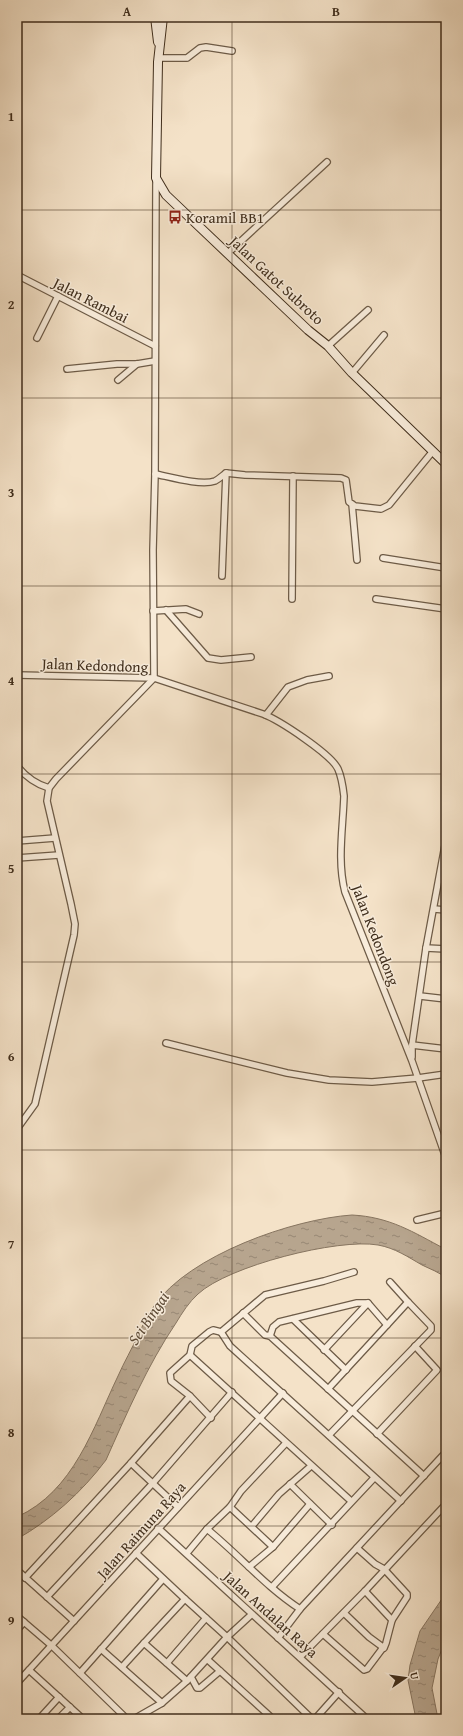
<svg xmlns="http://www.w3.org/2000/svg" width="463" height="1736" viewBox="0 0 463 1736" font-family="'Gentium Book Plus',serif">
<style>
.water{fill:url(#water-ripples);stroke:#877560}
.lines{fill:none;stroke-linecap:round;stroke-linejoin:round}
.street-casing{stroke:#6d5b47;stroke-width:8}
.secondary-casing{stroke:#402e1c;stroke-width:10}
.street{stroke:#f8ecdb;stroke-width:5.5}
.secondary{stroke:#f8ecdb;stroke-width:8}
.grid{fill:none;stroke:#402e1c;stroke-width:1;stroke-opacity:0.55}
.labels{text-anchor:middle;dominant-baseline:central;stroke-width:3;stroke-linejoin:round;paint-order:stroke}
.poi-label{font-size:15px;fill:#402e1c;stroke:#f8ecdb;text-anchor:start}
.street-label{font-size:15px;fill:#402e1c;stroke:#f8ecdb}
.water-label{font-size:16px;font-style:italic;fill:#5e4c38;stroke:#f8ecdb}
.neatline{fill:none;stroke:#402e1c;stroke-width:1.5}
.grid-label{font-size:13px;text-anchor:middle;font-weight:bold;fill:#402e1c}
</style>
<defs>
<pattern id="water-ripples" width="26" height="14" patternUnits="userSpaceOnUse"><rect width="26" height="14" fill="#b7a58e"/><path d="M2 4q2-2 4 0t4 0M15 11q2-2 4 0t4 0" fill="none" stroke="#968773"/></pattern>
</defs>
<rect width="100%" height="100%" fill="#f4e2c8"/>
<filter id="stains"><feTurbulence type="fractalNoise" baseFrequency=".005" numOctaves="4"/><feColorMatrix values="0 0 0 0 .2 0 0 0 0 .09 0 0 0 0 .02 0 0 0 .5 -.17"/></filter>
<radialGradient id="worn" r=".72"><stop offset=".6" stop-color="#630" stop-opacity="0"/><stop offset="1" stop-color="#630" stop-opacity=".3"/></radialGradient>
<g class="water">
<path d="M 352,1215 C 390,1217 413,1232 445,1249 L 446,1278 C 439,1272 430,1269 422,1265 C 408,1257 395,1248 378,1245 C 338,1238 228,1266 198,1294 C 189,1302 182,1313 176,1323 C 147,1366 127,1413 106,1460 C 82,1492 51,1520 17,1539 L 17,1517 C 74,1491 93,1428 118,1376 C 124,1362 132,1349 138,1335 C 143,1325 148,1314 154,1306 C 189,1255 293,1219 352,1215 Z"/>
<path d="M 446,1593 L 446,1639 L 438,1659 L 432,1688 L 438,1719 L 416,1719 L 408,1680 L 410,1665 L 420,1631 Z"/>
</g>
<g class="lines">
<g class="street-casing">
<g id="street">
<path d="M 159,58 L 187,58 L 200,48 L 206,47 L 232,51"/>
<path d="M 228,253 L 327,162"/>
<path d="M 17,275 L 155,346"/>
<path d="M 37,338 L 58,296"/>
<path d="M 328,346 L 368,310"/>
<path d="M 67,369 L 117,364 L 137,364 L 155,361"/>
<path d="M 352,373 L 384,335"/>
<path d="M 118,380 L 137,364"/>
<path d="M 155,474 C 170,477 201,486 215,481 C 219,479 222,476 226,473 L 245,475 L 341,478 L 346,480 L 349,502 L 355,506 L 381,509 L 389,505 L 433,451"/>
<path d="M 352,504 L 357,560"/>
<path d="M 383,558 L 446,568"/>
<path d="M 222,576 L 226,473"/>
<path d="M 292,599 L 293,476"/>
<path d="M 376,599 L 446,609"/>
<path d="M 166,610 L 208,658 L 221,660 L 251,657"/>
<path d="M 153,611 L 186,609 L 199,614"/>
<path d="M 17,675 L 154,678 L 263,714 C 279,720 331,754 338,769 C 342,778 343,787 344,796 C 343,828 337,861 345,892 L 412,1061 L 446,1158"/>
<path d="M 266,715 L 288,687 L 307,680 L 329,676"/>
<path d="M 17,766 C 26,777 35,784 49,788"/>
<path d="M 17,841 L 55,838"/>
<path d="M 17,858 L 59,855"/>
<path d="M 434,909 L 446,910"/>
<path d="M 426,948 L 446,949"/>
<path d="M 420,996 L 446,999"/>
<path d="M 166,1043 L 287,1073 L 329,1080 L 372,1082 L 418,1078 L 446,1074"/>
<path d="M 412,1045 L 446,1049"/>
<path d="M 412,1057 L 412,1045 L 426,948 L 446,840"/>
<path d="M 17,1129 L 35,1104 L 74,935 L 75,924 L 71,904 L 47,801 L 49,788 L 56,779 L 154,678 L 153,550 L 155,474 L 156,180"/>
<path d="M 417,1220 L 446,1213"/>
<path d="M 390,1282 L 408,1302"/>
<path d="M 243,1313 L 265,1335 L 270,1336 L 424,1476"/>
<path d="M 293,1319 L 346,1370"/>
<path d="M 221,1332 L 230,1346 L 401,1501"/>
<path d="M 270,1336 L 273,1327 L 279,1322 L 357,1303 L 368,1303 L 387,1325 L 408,1302 L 431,1326 L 431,1330 L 329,1435"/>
<path d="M 324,1350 L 368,1303"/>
<path d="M 190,1355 L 351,1501"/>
<path d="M 328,1389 L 387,1325"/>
<path d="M 211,1418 L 190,1396 L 171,1381 L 170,1373 L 190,1355 L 192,1346 L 209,1332 L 213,1330 L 221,1332 L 265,1295 L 324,1281 L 354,1272"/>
<path d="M 377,1434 L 437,1370 L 415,1346"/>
<path d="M 131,1463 L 178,1507"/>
<path d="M 290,1484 L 332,1525"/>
<path d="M 230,1507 L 273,1547"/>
<path d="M 252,1526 L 279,1494 L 311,1466"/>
<path d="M 158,1528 L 367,1719"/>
<path d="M 207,1529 C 239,1555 266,1587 300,1609"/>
<path d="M 357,1548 L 375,1564 L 384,1569 L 407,1594 L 407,1597 L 392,1620"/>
<path d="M 136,1553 L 185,1599 L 227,1637 L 312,1719"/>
<path d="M 187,1553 L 207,1529 L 230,1507 L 241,1491 L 286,1443"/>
<path d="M 249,1567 L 273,1547 L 310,1504"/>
<path d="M 17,1570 L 74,1621"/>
<path d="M 25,1578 L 131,1463 L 190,1396"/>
<path d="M 272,1587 L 374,1478"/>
<path d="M 47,1597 L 153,1483 L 232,1392"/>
<path d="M 344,1613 L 369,1637 L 384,1648 L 386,1643 L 392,1620 L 365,1591"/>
<path d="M 17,1616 L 52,1646 L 126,1718 L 130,1719"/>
<path d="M 17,1630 L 24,1622"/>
<path d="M 323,1634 L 364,1670 L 367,1669 L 382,1649"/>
<path d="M 278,1638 L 300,1609 L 446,1452"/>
<path d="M 144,1643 L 185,1599"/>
<path d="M 101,1649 L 162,1703"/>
<path d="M 300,1657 L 365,1591 L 446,1504"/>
<path d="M 208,1660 L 273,1719"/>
<path d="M 167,1663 L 206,1618"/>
<path d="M 122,1667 L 144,1643 L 187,1681"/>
<path d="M 29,1670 L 83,1719"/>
<path d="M 80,1673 L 163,1579"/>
<path d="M 191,1677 L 197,1688 L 200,1688 L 220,1671"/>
<path d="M 17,1683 L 283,1393"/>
<path d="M 39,1719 L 59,1697"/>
<path d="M 58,1719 L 70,1707"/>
<path d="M 134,1719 L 162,1703 L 187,1681 L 227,1637 L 251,1615"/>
<path d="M 315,1719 L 339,1692"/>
</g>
</g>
<g class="secondary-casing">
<g id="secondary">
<path d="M 155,17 L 158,42"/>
<path d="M 163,17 L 158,62 L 156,178 L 166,195 L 308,330 L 328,346 L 352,373 L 446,464"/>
</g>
</g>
<use href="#street" class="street"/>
<use href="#secondary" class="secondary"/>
</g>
<path class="grid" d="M 232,17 L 232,1719M 17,210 L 446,210M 17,398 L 446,398M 17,586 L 446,586M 17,774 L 446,774M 17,962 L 446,962M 17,1150 L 446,1150M 17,1338 L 446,1338M 17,1526 L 446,1526"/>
<defs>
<g id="bus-bare" transform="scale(1.08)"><path d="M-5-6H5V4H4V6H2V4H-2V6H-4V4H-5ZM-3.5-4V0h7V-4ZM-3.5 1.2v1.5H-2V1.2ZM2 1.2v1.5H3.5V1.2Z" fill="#8f2418" stroke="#f8ecdb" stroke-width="2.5" paint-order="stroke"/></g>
</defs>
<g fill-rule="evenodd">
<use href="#bus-bare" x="175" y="217"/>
</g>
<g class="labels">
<g class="poi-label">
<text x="186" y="217">Koramil BB1</text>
</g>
<g class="street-label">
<text transform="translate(277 280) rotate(43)">Jalan Gatot Subroto</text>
<text transform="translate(91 300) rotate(27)">Jalan Rambai</text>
<text transform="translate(95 665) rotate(2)">Jalan Kedondong</text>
<text transform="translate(376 935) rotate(69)">Jalan Kedondong</text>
<text transform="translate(141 1530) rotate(-48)">Jalan Raimuna Raya</text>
<text transform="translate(271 1614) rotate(42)">Jalan Andalan Raya</text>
</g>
<g class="water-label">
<text transform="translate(148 1318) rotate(-56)">Sei Bingai</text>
</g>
</g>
<rect width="463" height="1736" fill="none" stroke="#f4e2c8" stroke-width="44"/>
<g transform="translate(405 1678) rotate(77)" stroke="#f8ecdb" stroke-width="3" paint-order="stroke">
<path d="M0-3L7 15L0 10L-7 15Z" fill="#402e1c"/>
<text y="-6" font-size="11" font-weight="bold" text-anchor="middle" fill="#402e1c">U</text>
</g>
<rect x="22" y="22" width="419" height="1692" class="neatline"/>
<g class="grid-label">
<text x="127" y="16">A</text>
<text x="336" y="16">B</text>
<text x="11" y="121">1</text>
<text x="11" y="309">2</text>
<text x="11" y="497">3</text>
<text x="11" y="685">4</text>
<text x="11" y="873">5</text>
<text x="11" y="1061">6</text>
<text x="11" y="1249">7</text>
<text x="11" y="1437">8</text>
<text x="11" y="1625">9</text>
</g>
<rect width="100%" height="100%" filter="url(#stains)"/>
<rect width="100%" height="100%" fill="url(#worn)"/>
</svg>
